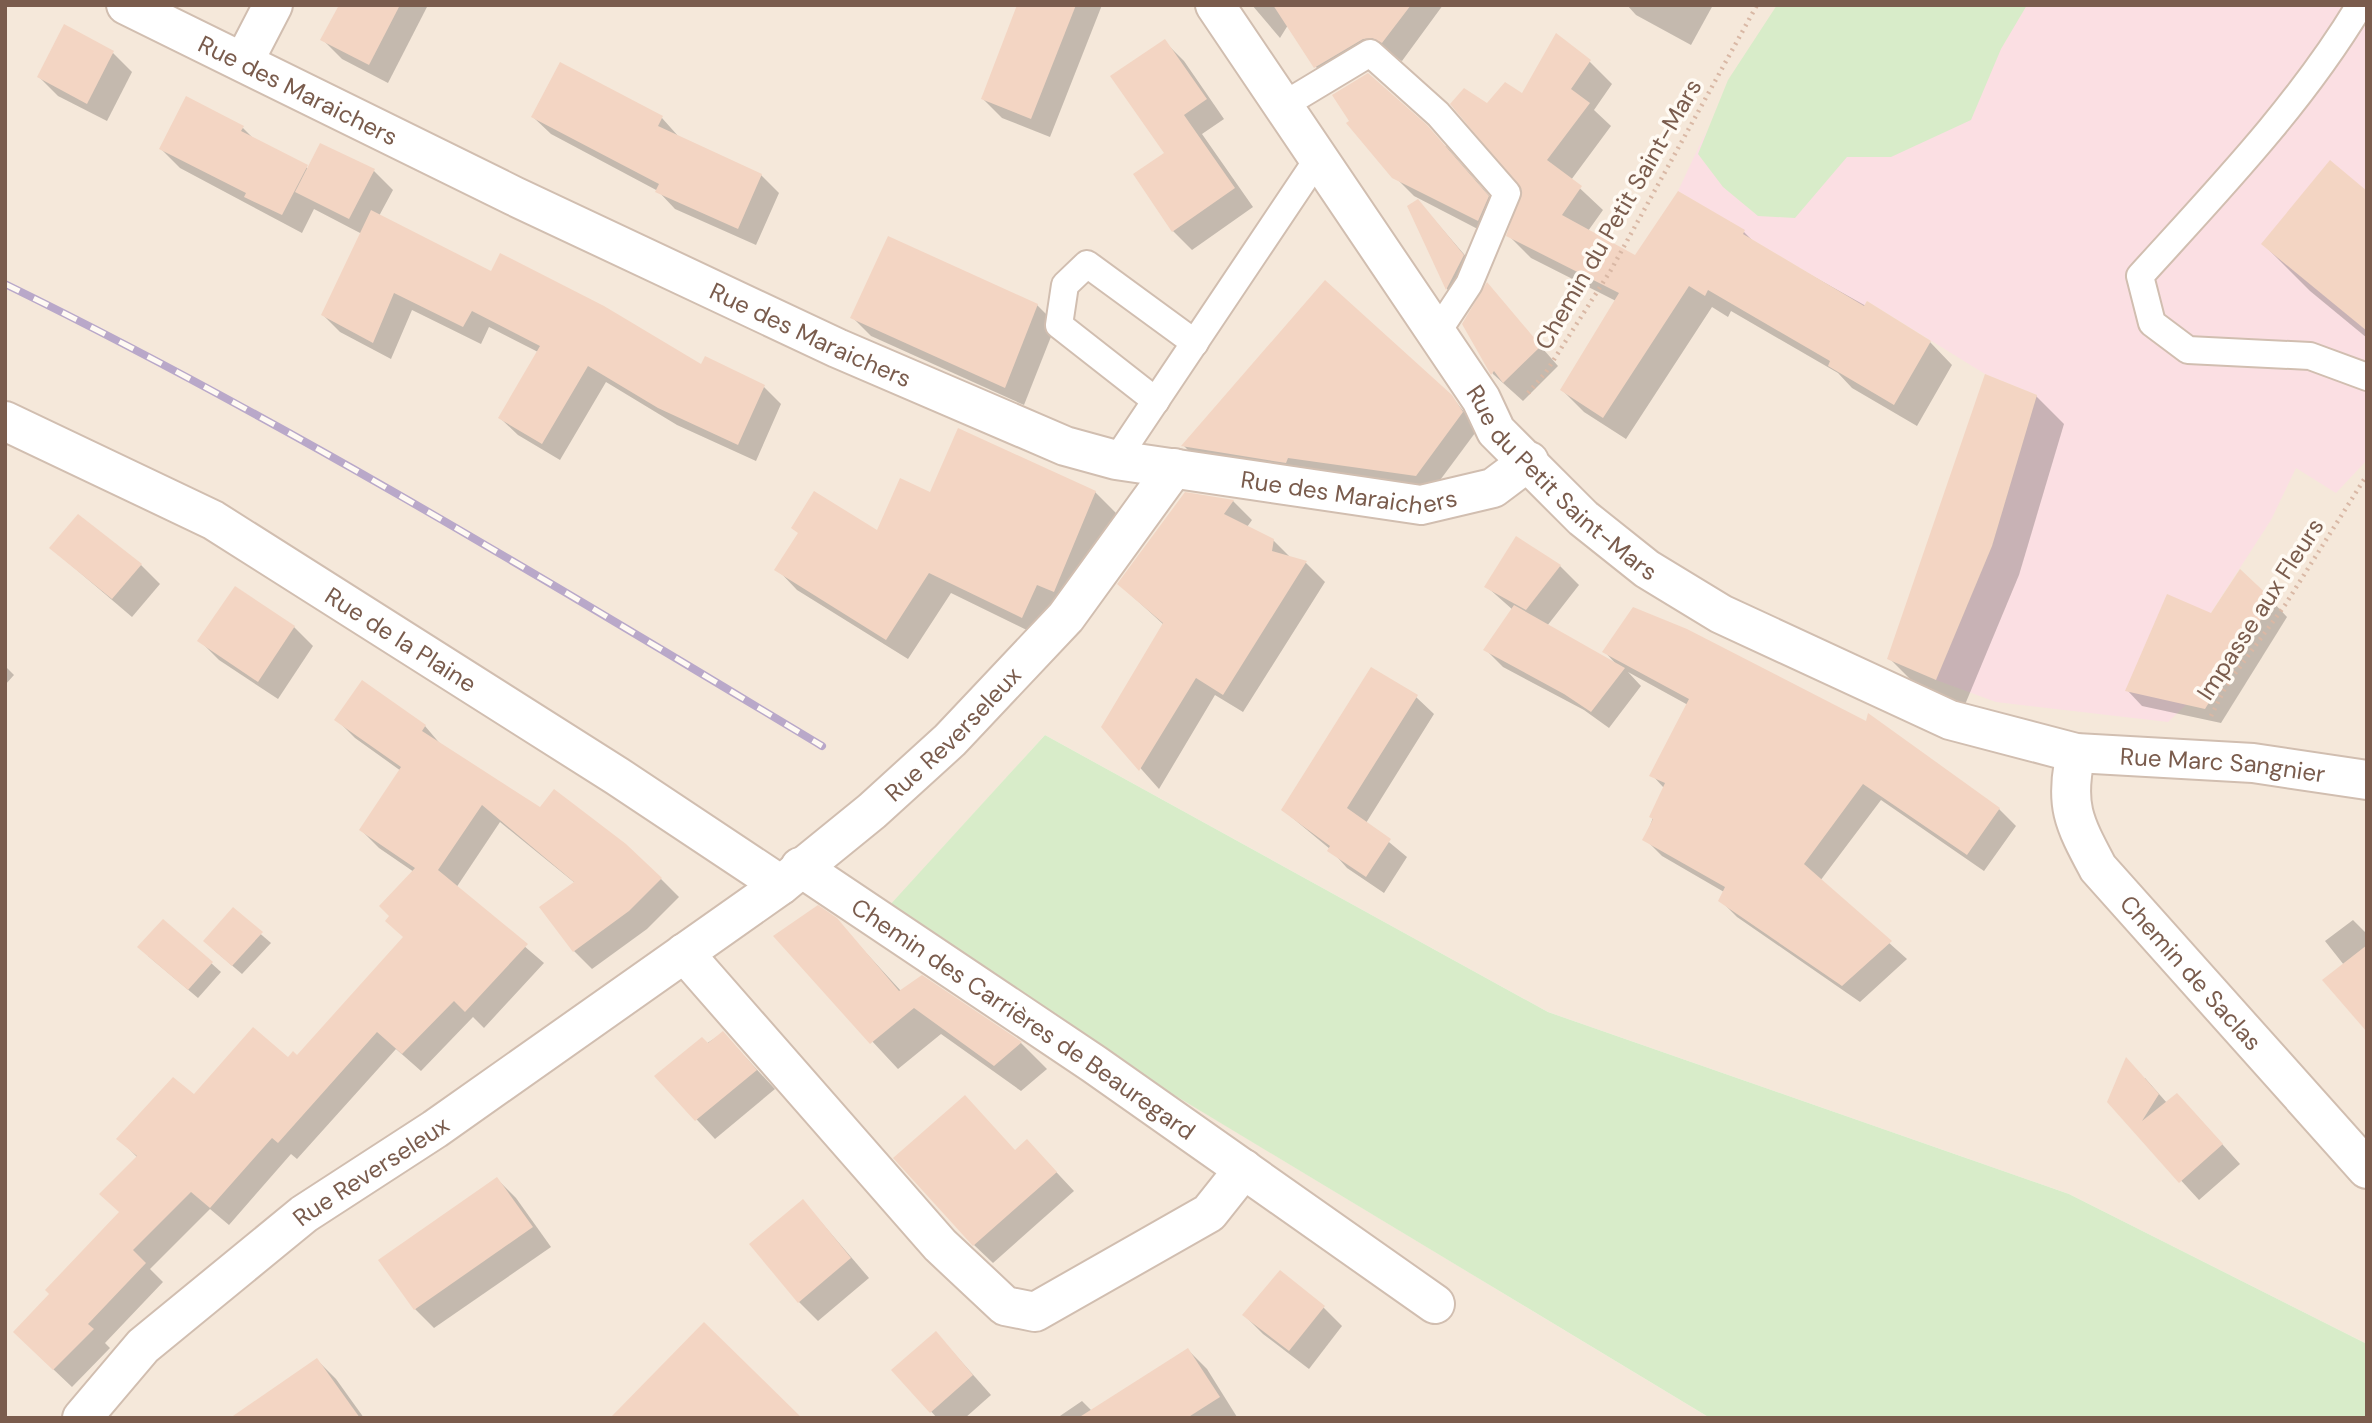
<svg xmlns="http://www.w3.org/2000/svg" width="2372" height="1423" viewBox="0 0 2372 1423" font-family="'DM Sans',sans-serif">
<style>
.residential{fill:#f5e8da}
.medical{fill:#fbdfe3}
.green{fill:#d8ecc9}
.shadow{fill:#0003}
.building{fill:#f3d5c3}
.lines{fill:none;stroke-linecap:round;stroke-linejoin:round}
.service-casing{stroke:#d1beb0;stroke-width:30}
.minor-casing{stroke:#d1beb0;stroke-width:42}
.tertiary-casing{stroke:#d1beb0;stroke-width:42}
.path{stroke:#d9b8a5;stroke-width:4.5;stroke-dasharray:2 5;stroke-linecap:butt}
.service{stroke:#fff;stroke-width:26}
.minor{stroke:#fff;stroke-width:38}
.tertiary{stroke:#fff;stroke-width:38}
.rail-casing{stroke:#b9a8c9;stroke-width:8}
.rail{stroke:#fffaf3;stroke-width:5;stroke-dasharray:16;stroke-linecap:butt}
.labels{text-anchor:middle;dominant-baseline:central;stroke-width:7;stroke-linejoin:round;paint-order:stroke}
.street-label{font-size:24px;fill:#7a5c4d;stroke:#fffaf3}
</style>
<rect width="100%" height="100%" fill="#fdf6ec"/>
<path class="residential" d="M 5,5 L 2367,5 L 2367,1344 L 2069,1194 L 1548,1012 L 1045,735 L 880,917 L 1710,1418 L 5,1418 Z"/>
<path class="medical" d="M 1782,5 L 2367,5 L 2367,460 L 2336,493 L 2296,468 L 2271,520 L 2199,631 L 2187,704 L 2168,722 L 1996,702 L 1936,680 L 1992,546 L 2037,395 L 1985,374 L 1867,301 L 1864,306 L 1743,234 L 1744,230 L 1678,191 L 1702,140 Z"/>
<g class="green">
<path d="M 1777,5 L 2027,5 L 2001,49 L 1971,120 L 1891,157 L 1847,157 L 1795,218 L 1758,216 L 1723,187 L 1698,154 L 1728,80 Z"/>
<path d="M 1045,735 L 1548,1012 L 2069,1194 L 2367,1344 L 2367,1418 L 1710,1418 L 879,917 Z"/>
</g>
<g class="shadow">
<path d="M 341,5 L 428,5 L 388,83 L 342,59 L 323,40 Z"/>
<path d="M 1019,5 L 1102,5 L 1050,137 L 1002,118 L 983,99 Z"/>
<path d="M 1252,5 L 1443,5 L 1402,61 L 1393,56 L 1335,86 L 1316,67 L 1288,25 L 1280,38 Z"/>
<path d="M 1627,5 L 1713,5 L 1691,45 L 1636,15 Z"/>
<path d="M 1165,42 L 1184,61 L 1224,119 L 1202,134 L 1253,207 L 1192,250 L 1173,231 L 1166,153 Z"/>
<path d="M 113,53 L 132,72 L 107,121 L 58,96 L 39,77 Z"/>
<path d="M 1589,61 L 1612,84 L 1594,110 L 1611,126 L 1571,180 L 1603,210 L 1588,231 L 1636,258 L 1744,232 L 1756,244 L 1930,342 L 1952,365 L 1917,426 L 1852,388 L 1838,373 L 1731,311 L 1728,317 L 1712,307 L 1626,439 L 1584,412 L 1562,390 L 1616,301 L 1531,258 L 1508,235 L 1524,189 L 1487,105 L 1522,95 Z"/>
<path d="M 533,117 L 662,118 L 679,137 L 761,175 L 779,193 L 756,245 L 675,209 L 658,191 L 551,134 Z"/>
<path d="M 243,128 L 255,140 L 309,169 L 374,171 L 393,190 L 379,216 L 492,273 L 702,367 L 764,387 L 781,404 L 756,461 L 677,425 L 606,382 L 560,460 L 518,435 L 500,418 L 538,352 L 489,327 L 481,344 L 412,310 L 391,359 L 340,332 L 323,315 L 362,234 L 314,209 L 302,233 L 180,168 L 161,149 Z"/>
<path d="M 1446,146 L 1507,216 L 1497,239 L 1414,196 L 1394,176 Z"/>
<path d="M 2367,193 L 2367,338 L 2310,291 L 2263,244 Z"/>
<path d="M 1418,201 L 1482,275 L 1466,307 L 1447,289 L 1409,207 Z"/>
<path d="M 1487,285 L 1558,366 L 1523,401 L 1493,374 L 1464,324 Z"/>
<path d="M 1037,305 L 1056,324 L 1024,405 L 871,336 L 853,318 Z"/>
<path d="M 1451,396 L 1478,429 L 1432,491 L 1199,461 L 1184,446 Z"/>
<path d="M 2036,396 L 2064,424 L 2019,575 L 1964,707 L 1917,686 L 1889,658 Z"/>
<path d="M 1095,492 L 1116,513 L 1075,611 L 1043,638 L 951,593 L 908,659 L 797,590 L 777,569 L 878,533 L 931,495 Z"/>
<path d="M 1186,494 L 1233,501 L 1252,520 L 1247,527 L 1273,540 L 1291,558 L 1306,563 L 1325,582 L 1243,712 L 1215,695 L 1159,789 L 1103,726 L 1164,625 L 1119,584 Z"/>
<path d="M 78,517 L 141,565 L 160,584 L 132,617 L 51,548 Z"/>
<path d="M 1560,566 L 1579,585 L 1547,626 L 1616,664 L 1604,651 L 1999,809 L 2016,826 L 1984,871 L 1881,800 L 1820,881 L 1907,959 L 1860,1002 L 1737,917 L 1720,900 L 1724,892 L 1662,856 L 1645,839 L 1664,788 L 1652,775 L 1688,705 L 1628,672 L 1641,686 L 1609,728 L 1584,710 L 1503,667 L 1486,650 L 1513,610 L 1487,587 Z"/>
<path d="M 2272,601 L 2287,617 L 2221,723 L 2142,706 L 2127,690 L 2211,615 Z"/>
<path d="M 294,627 L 313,646 L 278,699 L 219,660 L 200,641 Z"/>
<path d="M 5,666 L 14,675 L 5,685 Z"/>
<path d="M 1416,697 L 1434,714 L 1366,823 L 1407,857 L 1384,893 L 1347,868 L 1330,849 L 1283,810 Z"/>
<path d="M 337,720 L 425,726 L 442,746 L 540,809 L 661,879 L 679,897 L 647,929 L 592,969 L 574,951 L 542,908 L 575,883 L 500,822 L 456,888 L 544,963 L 484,1028 L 473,1017 L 421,1071 L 396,1049 L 297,1159 L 291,1154 L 229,1225 L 210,1209 L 150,1269 L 163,1282 L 105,1343 L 110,1348 L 72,1387 L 33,1350 L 52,1294 L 120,1212 L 138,1158 L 119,1139 L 194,1097 L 298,1057 L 404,938 L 414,872 L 379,848 L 361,830 L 401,771 L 355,738 Z"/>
<path d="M 233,910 L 271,943 L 242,974 L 214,950 Z"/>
<path d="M 836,920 L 901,991 L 922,977 L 1021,1043 L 1047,1069 L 1021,1091 L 941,1034 L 898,1069 L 775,937 Z"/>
<path d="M 2353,920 L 2367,934 L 2367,1026 L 2344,965 L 2325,941 Z"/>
<path d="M 148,956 L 211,963 L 221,972 L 198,998 Z"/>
<path d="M 723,1033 L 775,1089 L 715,1139 L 656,1076 Z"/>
<path d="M 2145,1078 L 2167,1103 L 2196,1115 L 2240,1164 L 2199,1200 L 2109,1102 Z"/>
<path d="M 1016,1152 L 1045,1160 L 1074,1191 L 993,1263 L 974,1245 Z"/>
<path d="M 497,1179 L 516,1198 L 551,1247 L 434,1328 L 415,1309 Z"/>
<path d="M 803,1201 L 869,1278 L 818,1321 L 799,1302 Z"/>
<path d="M 1323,1307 L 1342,1326 L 1309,1369 L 1263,1334 L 1244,1315 Z"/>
<path d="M 936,1333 L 991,1395 L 965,1418 L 937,1418 L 894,1370 Z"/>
<path d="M 1188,1350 L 1207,1369 L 1237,1417 L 1057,1418 L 1082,1401 L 1092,1411 Z"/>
<path d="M 317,1360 L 336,1379 L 364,1418 L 233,1418 Z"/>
</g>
<g class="building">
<path d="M 339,5 L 400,5 L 369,65 L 320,40 Z"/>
<path d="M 1017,5 L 1076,5 L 1031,119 L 981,99 Z"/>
<path d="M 1273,5 L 1411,5 L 1382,43 L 1372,38 L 1363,39 L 1314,68 Z"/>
<path d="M 64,24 L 114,51 L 87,104 L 37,77 Z"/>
<path d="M 1556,33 L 1591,60 L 1571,89 L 1590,103 L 1547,160 L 1582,186 L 1562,215 L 1635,255 L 1678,191 L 1745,230 L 1743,234 L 1864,306 L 1867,301 L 1931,341 L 1894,405 L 1828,366 L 1830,361 L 1708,290 L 1705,296 L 1689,286 L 1603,418 L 1560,390 L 1619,293 L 1506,236 L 1522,190 L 1450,104 L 1464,88 L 1487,103 L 1505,82 L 1522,93 Z"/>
<path d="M 1165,39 L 1207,99 L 1184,115 L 1235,188 L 1172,232 L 1133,174 L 1164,153 L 1110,76 Z"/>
<path d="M 560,62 L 663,116 L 658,126 L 762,174 L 738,229 L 655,192 L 659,184 L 531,117 Z"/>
<path d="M 1368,73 L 1427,125 L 1489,196 L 1478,221 L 1392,178 L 1346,123 L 1349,121 L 1332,95 Z"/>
<path d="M 186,96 L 244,126 L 241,131 L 308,165 L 282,215 L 244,197 L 246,193 L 159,149 Z"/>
<path d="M 320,143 L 375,169 L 349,219 L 295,192 Z"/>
<path d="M 2330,160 L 2367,191 L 2367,331 L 2261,244 Z"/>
<path d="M 1418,199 L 1464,255 L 1446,290 L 1407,206 Z"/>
<path d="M 371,210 L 491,271 L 500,253 L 604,306 L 701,364 L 705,356 L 765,385 L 738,445 L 658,408 L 588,366 L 542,444 L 498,418 L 540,346 L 472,311 L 463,327 L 394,293 L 373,343 L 321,315 Z"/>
<path d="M 888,236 L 1038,304 L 1005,388 L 850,318 Z"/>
<path d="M 1325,280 L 1452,395 L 1463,412 L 1416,476 L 1288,458 L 1286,463 L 1181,446 Z"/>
<path d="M 1487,282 L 1541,346 L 1503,383 L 1494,371 L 1491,375 L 1462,324 Z"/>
<path d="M 1985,374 L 2037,395 L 1992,546 L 1936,680 L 1887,659 Z"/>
<path d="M 958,428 L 1096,491 L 1054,592 L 1037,585 L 1022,618 L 929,573 L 886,640 L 774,570 L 798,533 L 791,528 L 814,491 L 877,530 L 900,478 L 930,492 Z"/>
<path d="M 1185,492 L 1234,500 L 1224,514 L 1274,539 L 1272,551 L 1307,561 L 1223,695 L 1196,678 L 1139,771 L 1101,727 L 1163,623 L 1117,584 Z"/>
<path d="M 78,514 L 142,564 L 112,599 L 49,548 Z"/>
<path d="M 1516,536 L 1561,565 L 1526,610 L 1484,587 Z"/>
<path d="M 2240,569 L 2273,600 L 2205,709 L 2125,691 L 2167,594 L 2211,613 Z"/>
<path d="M 235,586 L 295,626 L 258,682 L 197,641 Z"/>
<path d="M 1514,605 L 1625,668 L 1591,712 L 1564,694 L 1483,650 Z"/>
<path d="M 1633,607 L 1687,629 L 1866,721 L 1868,713 L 2000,808 L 1967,855 L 1863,784 L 1804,864 L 1892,941 L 1842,986 L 1718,901 L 1725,887 L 1642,840 L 1653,819 L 1649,817 L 1665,783 L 1649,776 L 1689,699 L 1602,652 Z"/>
<path d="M 1371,667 L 1418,695 L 1347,808 L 1391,839 L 1366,877 L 1327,851 L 1330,846 L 1281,810 Z"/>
<path d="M 362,680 L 426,725 L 422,731 L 540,807 L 554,789 L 626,844 L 662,878 L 629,911 L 573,952 L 539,907 L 574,882 L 482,805 L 438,870 L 528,944 L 465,1012 L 454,1001 L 402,1054 L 377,1032 L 278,1143 L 272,1138 L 210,1208 L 191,1192 L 133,1250 L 146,1263 L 88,1324 L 94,1329 L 53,1370 L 13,1332 L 49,1294 L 45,1290 L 119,1212 L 99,1194 L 137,1156 L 116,1139 L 173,1077 L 194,1094 L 253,1027 L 288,1057 L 293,1051 L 297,1055 L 403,937 L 385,921 L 389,916 L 379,906 L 415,868 L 359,830 L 401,767 L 334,720 Z"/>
<path d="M 818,905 L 837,918 L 899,991 L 922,975 L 1022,1042 L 994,1066 L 914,1008 L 870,1044 L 773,936 Z"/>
<path d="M 233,907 L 263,932 L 232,966 L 203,941 Z"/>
<path d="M 163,919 L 213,962 L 188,990 L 137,947 Z"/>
<path d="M 2367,945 L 2367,1032 L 2322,980 Z"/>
<path d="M 723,1031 L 757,1070 L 695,1121 L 654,1076 L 702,1037 L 708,1043 Z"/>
<path d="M 2126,1057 L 2159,1094 L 2142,1121 L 2177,1093 L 2223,1144 L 2179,1183 L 2107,1102 Z"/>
<path d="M 965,1095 L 1015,1150 L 1027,1139 L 1057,1172 L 973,1246 L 893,1158 Z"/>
<path d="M 497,1177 L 533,1227 L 414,1310 L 378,1260 Z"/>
<path d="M 803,1199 L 851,1258 L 798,1303 L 749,1244 Z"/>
<path d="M 1280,1270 L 1325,1306 L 1289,1351 L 1242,1315 Z"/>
<path d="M 704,1322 L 802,1418 L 610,1418 Z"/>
<path d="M 936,1331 L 973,1375 L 930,1413 L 891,1370 Z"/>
<path d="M 1188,1348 L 1220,1397 L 1187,1418 L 1078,1418 Z"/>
<path d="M 317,1358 L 360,1418 L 230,1418 Z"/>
</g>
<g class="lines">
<g class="service-casing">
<g id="service">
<path d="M 2360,5 C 2300,105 2218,190 2140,276 L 2152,323 L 2188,350 L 2310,356 L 2367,377"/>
<path d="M 1282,106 L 1370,53 L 1438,114 L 1507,193 L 1469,284 L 1436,334"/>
<path d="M 1156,401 L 1059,325 L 1065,285 L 1087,264 L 1195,343"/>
<path d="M 1116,460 L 1317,160"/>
</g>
</g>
<g class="minor-casing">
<g id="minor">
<path id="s1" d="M 126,5 L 514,196 L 837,348 L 1065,446 L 1116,460 L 1421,505 L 1493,488 L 1529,461"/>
<path d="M 244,61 L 273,5"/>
<path id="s2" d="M 5,421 L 213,520 L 617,776 L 781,885"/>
<path id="s3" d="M 2076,753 C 2064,805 2074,823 2098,868 L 2367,1169"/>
<path id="s4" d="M 800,867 L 1094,1064 L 1435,1304"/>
<path d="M 684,953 L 940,1245 L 1005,1306 L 1035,1312 L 1209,1213 L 1244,1169"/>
<path id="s5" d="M 82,1418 L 143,1346 L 304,1214 L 435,1129 L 781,885 L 872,811 L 950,740 L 1066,617 L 1174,468"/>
</g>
</g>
<g class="tertiary-casing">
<g id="tertiary">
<path id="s6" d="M 1215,5 L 1481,399 L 1496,431 L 1583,518 L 1647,569 L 1721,614 L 1950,720 L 2076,753 L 2253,763 L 2367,780"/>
</g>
</g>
<g class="path">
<path d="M 1528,393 L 1546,372 L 1611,270 L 1757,5"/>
<path d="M 2211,716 L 2226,686 L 2285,605 L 2365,478"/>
</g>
<use href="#service" class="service"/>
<use href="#minor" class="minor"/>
<use href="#tertiary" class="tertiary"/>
<g class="rail-casing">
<path id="rail" d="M 5,284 C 287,422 554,585 822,746"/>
</g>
<use href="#rail" class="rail"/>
</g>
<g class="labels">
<g class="street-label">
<text stroke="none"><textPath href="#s1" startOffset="192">Rue des Maraichers</textPath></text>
<text transform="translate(1618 214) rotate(-60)">Chemin du Petit Saint-Mars</text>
<text stroke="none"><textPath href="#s1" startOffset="760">Rue des Maraichers</textPath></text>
<text stroke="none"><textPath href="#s6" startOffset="593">Rue du Petit Saint-Mars</textPath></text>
<text stroke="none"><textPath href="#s1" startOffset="1326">Rue des Maraichers</textPath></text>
<text transform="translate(2260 609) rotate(-57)">Impasse aux Fleurs</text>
<text stroke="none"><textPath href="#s2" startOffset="453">Rue de la Plaine</textPath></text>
<text stroke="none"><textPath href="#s5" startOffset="1111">Rue Reverseleux</textPath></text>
<text stroke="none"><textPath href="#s6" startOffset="1332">Rue Marc Sangnier</textPath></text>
<text stroke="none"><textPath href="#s3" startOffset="261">Chemin de Saclas</textPath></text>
<text stroke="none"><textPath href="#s4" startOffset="270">Chemin des Carrières de Beauregard</textPath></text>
<text stroke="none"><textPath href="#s5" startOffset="382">Rue Reverseleux</textPath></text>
</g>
</g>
<rect width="2372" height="1423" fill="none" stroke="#7a5c4d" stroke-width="14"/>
</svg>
